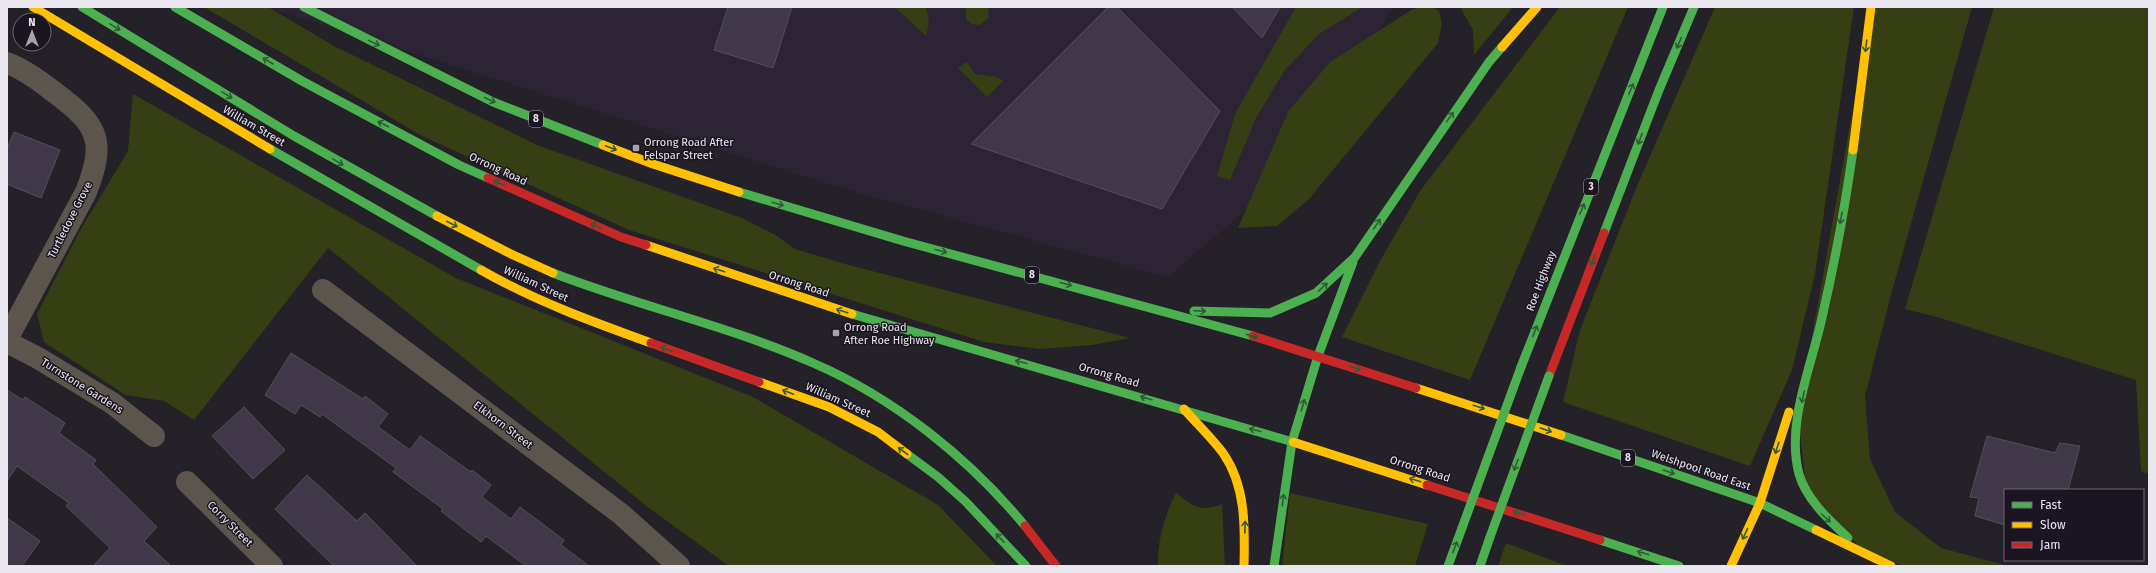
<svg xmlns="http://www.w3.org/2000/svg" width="2156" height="573" viewBox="0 0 2156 573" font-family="'Fira Sans',sans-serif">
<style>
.built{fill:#2c2435}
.green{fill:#363f13}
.building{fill:#403848;stroke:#525056}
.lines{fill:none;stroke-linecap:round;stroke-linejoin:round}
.street{stroke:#5b554d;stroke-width:22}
.fast{stroke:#4caf50;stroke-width:9}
.slow{stroke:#ffc107;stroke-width:9}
.jam{stroke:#c62828;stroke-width:9}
.fast-bridge{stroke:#4caf50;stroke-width:9}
.oneway{stroke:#305a36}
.poi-dot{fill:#a5a2aa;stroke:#1a1521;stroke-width:1.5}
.labels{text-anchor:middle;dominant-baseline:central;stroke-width:3;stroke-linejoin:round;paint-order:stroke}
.shield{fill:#1a1521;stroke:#aca8b2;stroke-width:1}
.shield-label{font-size:10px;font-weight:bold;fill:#ebe7f0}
.street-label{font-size:11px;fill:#ebe7f0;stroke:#1a1521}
.poi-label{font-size:11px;fill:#ebe7f0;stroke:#1a1521;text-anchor:start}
</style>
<rect width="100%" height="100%" fill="#242128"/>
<path class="built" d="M 266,7 L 1393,7 L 1294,169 L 1168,277 L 848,190 Z"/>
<g class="green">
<path d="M 204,7 L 268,7 L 334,46 L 537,145 L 742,218 L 777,236 L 795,249 L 845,264 L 1130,338 L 1092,345 L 1040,349 L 984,342 L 629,230 L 422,136 Z"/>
<path d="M 895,7 L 926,7 L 929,20 L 926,36 Z"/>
<path d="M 966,7 L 988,7 L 989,17 L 980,25 L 972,24 L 966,19 Z"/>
<path d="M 1296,7 L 1363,7 L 1320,33 L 1285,70 L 1256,118 L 1230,180 L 1217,176 L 1235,114 Z"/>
<path d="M 1426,7 L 1433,7 L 1439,11 L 1442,24 L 1438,43 L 1309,199 L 1277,226 L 1238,228 L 1288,112 L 1330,62 L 1413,9 Z"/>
<path d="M 1460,7 L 1513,7 L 1474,55 L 1473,30 Z"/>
<path d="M 1560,7 L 1628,7 L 1470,380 L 1342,337 L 1380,261 L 1420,191 Z"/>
<path d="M 1715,7 L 1854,7 L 1815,274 L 1792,370 L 1750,466 L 1563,402 L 1580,330 L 1637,186 Z"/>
<path d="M 1871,7 L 1972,7 L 1892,291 L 1865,396 L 1870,459 L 1895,512 L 1941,548 L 2008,566 L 1904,566 L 1866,554 L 1806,487 L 1798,415 Z"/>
<path d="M 1994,7 L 2149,7 L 2149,474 L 2141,471 L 2136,380 L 1937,317 L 1905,309 Z"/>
<path d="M 967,62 L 975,74 L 997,77 L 1003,81 L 987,97 L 958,68 Z"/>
<path d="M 133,94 L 456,278 L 753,397 L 938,505 L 997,566 L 729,566 L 649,508 L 328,248 L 194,420 L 164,401 L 126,395 L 44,342 L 37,314 L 81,229 L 128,151 Z"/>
<path d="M 1176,493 C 1193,506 1201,513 1222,504 L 1225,566 L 1158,566 C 1157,542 1165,514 1176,493 Z"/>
<path d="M 1290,493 L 1428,524 L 1415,566 L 1282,566 Z"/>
<path d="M 1506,543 L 1567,566 L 1498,566 Z"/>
</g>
<g class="building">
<path d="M 728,7 L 792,7 L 773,68 L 714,50 Z"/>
<path d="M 1108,7 L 1117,7 L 1220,111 L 1162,209 L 971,144 Z"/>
<path d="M 1232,7 L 1280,7 L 1262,38 Z"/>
<path d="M 14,132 L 60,150 L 41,198 L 7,184 L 7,149 Z"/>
<path d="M 291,353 L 363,399 L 365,396 L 388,414 L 378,427 L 410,450 L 420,436 L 471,472 L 472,470 L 491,485 L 482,497 L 511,519 L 520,507 L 564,540 L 561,545 L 589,566 L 526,566 L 486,536 L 481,542 L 441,511 L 443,509 L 393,472 L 396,468 L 322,414 L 320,417 L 301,405 L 295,414 L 265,395 Z"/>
<path d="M 7,390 L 23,400 L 25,397 L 65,423 L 59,433 L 96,460 L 93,464 L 157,527 L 144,541 L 171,566 L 93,566 L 110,548 L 66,506 L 69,503 L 17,466 L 7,481 Z"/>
<path d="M 244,407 L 285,450 L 253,479 L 212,436 Z"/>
<path d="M 1987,436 L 2055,453 L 2060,443 L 2080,446 L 2068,490 L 2005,490 L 2005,525 L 1975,516 L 1979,498 L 1970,497 Z"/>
<path d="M 307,475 L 357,521 L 365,513 L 417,566 L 334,566 L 275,509 Z"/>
<path d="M 7,518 L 40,541 L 22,566 L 7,566 Z"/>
</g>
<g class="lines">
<g class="street">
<path d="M 7,63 C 24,69 40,81 54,92 C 97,124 107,139 86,192 L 7,339"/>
<path d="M 323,290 L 621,514 L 679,566"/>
<path d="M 7,342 L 38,358 L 112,403 L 154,436"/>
<path d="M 187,482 L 272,566"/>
</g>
<g class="fast">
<path d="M 82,7 L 294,136 L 437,216"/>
<path d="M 175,7 L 302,81 L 459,165 L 488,178"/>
<path d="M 304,7 L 493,102 L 603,145"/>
<path d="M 270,149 L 481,270"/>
<path d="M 739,192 L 903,241 L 1253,336"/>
<path d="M 1604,233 L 1659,90 L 1694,7"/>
<path d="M 553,273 C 638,306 729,326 813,363 C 894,398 969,458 1025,526"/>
<path d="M 1194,311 L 1270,313 L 1316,293 L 1355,257 L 1489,62 L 1502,47"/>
<path d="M 852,314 L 1293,442"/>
<path d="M 1521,367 L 1663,7"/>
<path d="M 1561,435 L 1760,503 L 1816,530"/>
<path d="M 907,454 L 938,477 L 966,502 L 1026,566"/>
<path d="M 1848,538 C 1829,520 1806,499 1799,474 C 1786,425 1810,370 1821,322 C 1834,266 1845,208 1853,150"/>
<path d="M 1600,540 L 1679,566"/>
<path d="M 1274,566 L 1292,442 L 1318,356 L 1353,262"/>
<path d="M 1448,566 L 1462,528"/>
<path d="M 1480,566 L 1490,537"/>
</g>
<g class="slow">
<path d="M 33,7 L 270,149"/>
<path d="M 1502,47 L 1537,7"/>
<path d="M 603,145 L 653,164 L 739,192"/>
<path d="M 1853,150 L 1871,7"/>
<path d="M 437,216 L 513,255 L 553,273"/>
<path d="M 646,245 L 852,314"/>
<path d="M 481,270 C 535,301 593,322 651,343"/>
<path d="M 759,382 L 829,407 L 878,432 L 907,454"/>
<path d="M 1416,388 L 1561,435"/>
<path d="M 1184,409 C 1197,424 1211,437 1223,453 C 1246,486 1245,527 1244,566"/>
<path d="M 1293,442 L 1427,485"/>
<path d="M 1816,530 L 1891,566"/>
<path d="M 1731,566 L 1760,503 L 1789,412"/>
</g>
<g class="jam">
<path d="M 488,178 L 621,237 L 646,245"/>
<path d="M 1253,336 L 1416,388"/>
<path d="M 651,343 L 759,382"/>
<path d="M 1549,376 L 1604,233"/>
<path d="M 1427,485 L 1600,540"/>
<path d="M 1025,526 L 1056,566"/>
</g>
<g class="fast-bridge">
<path d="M 1462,528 L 1521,367"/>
<path d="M 1490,537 L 1549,376"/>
</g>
</g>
<defs><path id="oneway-shaft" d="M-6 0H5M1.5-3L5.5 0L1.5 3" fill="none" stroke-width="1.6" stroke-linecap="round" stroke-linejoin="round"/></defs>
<g class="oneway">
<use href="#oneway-shaft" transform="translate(115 27) rotate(31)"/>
<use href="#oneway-shaft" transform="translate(374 43) rotate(26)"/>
<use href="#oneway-shaft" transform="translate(1679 43) rotate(113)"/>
<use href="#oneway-shaft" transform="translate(1866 46) rotate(97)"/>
<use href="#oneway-shaft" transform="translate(268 61) rotate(-150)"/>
<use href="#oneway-shaft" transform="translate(1631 89) rotate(-68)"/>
<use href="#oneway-shaft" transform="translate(227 95) rotate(31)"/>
<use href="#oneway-shaft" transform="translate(490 100) rotate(25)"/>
<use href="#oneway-shaft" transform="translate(1450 117) rotate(-55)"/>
<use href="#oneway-shaft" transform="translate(383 124) rotate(-152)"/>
<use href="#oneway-shaft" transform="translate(1640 139) rotate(111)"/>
<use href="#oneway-shaft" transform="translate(611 148) rotate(21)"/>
<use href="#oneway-shaft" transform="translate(338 162) rotate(31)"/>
<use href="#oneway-shaft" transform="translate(499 183) rotate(-156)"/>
<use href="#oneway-shaft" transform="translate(778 204) rotate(17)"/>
<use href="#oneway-shaft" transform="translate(1582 209) rotate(-68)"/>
<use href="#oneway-shaft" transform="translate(1841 218) rotate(101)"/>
<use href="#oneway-shaft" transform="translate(452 224) rotate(27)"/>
<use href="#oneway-shaft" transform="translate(1377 224) rotate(-56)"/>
<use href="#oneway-shaft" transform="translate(596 226) rotate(-156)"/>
<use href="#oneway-shaft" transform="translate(941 251) rotate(15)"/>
<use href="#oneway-shaft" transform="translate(1593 260) rotate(111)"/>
<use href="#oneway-shaft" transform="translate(719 270) rotate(-162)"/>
<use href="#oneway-shaft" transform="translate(1066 284) rotate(15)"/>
<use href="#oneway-shaft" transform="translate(1323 287) rotate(-43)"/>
<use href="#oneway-shaft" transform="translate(842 311) rotate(-162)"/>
<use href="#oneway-shaft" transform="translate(1200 311) rotate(2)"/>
<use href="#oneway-shaft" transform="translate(1535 331) rotate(-69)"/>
<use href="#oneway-shaft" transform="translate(1252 336) rotate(16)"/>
<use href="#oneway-shaft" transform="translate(666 349) rotate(-158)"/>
<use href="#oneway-shaft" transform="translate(1021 362) rotate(-165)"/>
<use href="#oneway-shaft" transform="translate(1355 368) rotate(17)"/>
<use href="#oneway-shaft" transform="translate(788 392) rotate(-159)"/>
<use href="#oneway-shaft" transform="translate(1803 397) rotate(103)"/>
<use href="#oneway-shaft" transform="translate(1146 398) rotate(-164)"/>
<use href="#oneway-shaft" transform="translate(1303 405) rotate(-73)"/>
<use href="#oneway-shaft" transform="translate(1479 407) rotate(18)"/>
<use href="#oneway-shaft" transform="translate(1255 430) rotate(-166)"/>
<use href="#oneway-shaft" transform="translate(1546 430) rotate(19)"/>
<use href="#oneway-shaft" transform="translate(1777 448) rotate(108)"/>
<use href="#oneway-shaft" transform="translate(903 451) rotate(-143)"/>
<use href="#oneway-shaft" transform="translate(1516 465) rotate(110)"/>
<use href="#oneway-shaft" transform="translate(1669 472) rotate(19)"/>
<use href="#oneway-shaft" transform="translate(1415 480) rotate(-162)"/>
<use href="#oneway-shaft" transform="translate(1283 500) rotate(-83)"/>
<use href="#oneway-shaft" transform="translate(1519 513) rotate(-162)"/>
<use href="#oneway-shaft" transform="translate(1826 518) rotate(42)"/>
<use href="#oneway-shaft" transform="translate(1245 527) rotate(-89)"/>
<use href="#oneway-shaft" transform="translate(1745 534) rotate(115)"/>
<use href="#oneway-shaft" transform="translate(1000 538) rotate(-133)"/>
<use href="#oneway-shaft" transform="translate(1455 547) rotate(-70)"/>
<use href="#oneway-shaft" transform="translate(1643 553) rotate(-162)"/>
</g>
<g class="poi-dot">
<rect x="632" y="144" width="8" height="8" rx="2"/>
<rect x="832" y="329" width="8" height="8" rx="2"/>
</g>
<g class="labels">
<g class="shield">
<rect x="529" y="111" width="14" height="16" rx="3"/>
<rect x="1584" y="179" width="14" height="16" rx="3"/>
<rect x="1025" y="267" width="14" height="16" rx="3"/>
<rect x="1621" y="450" width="14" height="16" rx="3"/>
</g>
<g class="shield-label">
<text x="536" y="119">8</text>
<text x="1591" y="187">3</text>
<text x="1032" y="275">8</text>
<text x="1628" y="458">8</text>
</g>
<g class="street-label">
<text transform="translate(254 126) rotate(30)">William Street</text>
<text transform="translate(498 169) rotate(25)">Orrong Road</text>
<text transform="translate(70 220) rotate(-63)">Turtledove Grove</text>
<text transform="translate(1541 281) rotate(-69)">Roe Highway</text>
<text transform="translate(536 284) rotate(25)">William Street</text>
<text transform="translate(799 284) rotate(18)">Orrong Road</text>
<text transform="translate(1109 375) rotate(16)">Orrong Road</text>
<text transform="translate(82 386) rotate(32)">Turnstone Gardens</text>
<text transform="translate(838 400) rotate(24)">William Street</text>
<text transform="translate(503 425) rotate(37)">Elkhorn Street</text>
<text transform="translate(1420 469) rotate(18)">Orrong Road</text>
<text transform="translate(1701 470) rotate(19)">Welshpool Road East</text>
<text transform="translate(230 524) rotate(45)">Corry Street</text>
</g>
<g class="poi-label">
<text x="644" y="142">Orrong Road After<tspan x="644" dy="13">Felspar Street</tspan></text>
<text x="844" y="327">Orrong Road<tspan x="844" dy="13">After Roe Highway</tspan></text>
</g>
</g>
<rect width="2156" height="573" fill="none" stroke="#ebe7f0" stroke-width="16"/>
<rect x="2004" y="489" width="140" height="72" fill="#1a1521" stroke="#6e6974"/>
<rect x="2012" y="502" width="20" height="6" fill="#4caf50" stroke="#6e6974"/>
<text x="2040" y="509" font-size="12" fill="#ebe7f0">Fast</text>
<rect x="2012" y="522" width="20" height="6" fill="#ffc107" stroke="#6e6974"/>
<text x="2040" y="529" font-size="12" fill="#ebe7f0">Slow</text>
<rect x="2012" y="542" width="20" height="6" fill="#c62828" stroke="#6e6974"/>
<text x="2040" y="549" font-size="12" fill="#ebe7f0">Jam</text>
<g transform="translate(32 32)"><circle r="19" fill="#1a1521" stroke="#6e6974"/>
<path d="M0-3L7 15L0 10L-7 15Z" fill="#a5a2aa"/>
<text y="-6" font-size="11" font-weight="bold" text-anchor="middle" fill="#ebe7f0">N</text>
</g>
</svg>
